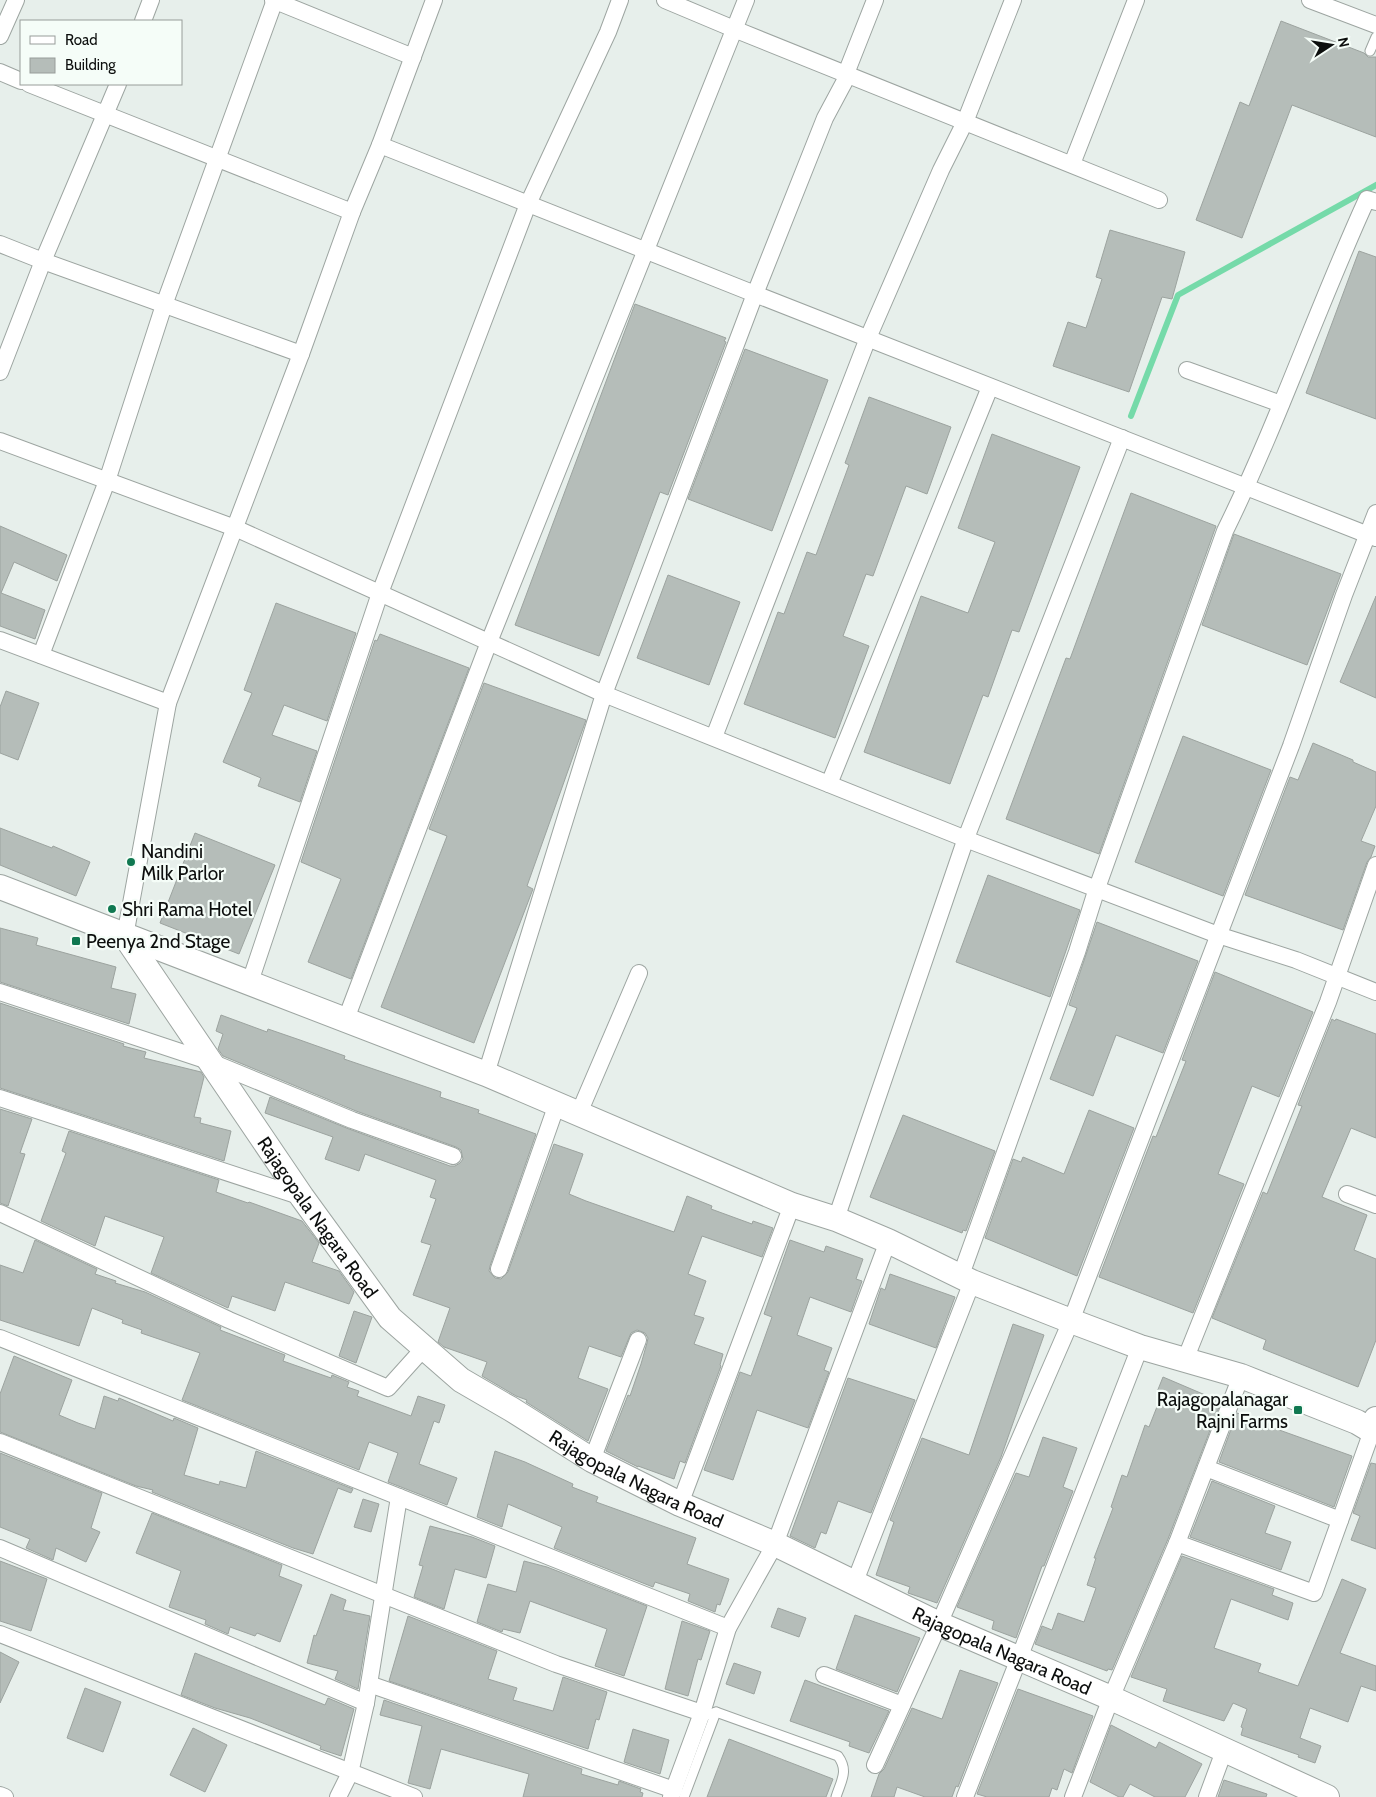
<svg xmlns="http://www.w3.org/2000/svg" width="1376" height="1797" viewBox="0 0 1376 1797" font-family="Cabin,sans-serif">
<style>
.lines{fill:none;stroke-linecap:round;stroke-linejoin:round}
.stream{stroke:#75daa9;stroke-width:6}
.building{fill:#b5bdb9;stroke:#9ca39f}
.lane-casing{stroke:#9da5a1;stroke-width:11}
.street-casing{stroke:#9da5a1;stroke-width:18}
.secondary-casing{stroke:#9da5a1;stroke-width:26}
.lane{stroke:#fff;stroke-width:9}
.street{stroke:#fff;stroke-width:16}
.secondary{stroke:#fff;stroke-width:24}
.poi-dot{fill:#107851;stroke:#f5fdf8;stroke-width:2}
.labels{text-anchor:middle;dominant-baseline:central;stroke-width:4.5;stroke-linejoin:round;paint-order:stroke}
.poi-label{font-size:19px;fill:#0c0e0d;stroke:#f5fdf8;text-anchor:start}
.street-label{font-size:19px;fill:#0c0e0d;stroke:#f5fdf8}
</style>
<rect width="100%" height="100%" fill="#e7efeb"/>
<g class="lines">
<path class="stream" d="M 1131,416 L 1178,295 L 1376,185"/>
</g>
<g class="building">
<path d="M 1281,21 L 1364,53 L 1368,57 L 1376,57 L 1376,137 L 1292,105 L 1242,238 L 1196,220 L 1240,102 L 1249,106 Z"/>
<path d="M 1110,230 L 1185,252 L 1172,299 L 1162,297 L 1129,392 L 1053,366 L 1068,322 L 1086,328 L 1102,279 L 1096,277 Z"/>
<path d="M 1359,251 L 1376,257 L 1376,419 L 1306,393 Z"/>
<path d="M 635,304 L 726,338 L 724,341 L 726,342 L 669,492 L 668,495 L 660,492 L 599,656 L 515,625 Z"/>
<path d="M 745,349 L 828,380 L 772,531 L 688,499 Z"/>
<path d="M 869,397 L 951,427 L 927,494 L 906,486 L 873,576 L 866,574 L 843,636 L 869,646 L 835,738 L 744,704 L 778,612 L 784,614 L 807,552 L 816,555 L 849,465 L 845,463 Z"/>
<path d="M 992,434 L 1080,467 L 1019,632 L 1012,630 L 988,697 L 983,695 L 950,784 L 864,752 L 921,596 L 968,613 L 995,542 L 958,528 Z"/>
<path d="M 1131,493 L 1216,526 L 1099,854 L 1006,819 L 1066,658 L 1070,659 Z"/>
<path d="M 0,526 L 67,555 L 57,581 L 14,562 L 1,593 L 45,610 L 35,639 L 0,626 Z"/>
<path d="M 1234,534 L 1341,574 L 1307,665 L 1202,625 Z"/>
<path d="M 668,575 L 740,602 L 709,685 L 637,658 Z"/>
<path d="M 1376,596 L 1376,698 L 1340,682 Z"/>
<path d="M 276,603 L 356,633 L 327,721 L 284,705 L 272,735 L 317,751 L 300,802 L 258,786 L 261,778 L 223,762 L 252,693 L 244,690 Z"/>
<path d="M 380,634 L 469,668 L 351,979 L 308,962 L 341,879 L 301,862 L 375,640 L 377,641 Z"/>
<path d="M 484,683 L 586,720 L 527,886 L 533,889 L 474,1043 L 381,1007 L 447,836 L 429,829 Z"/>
<path d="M 6,691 L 39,703 L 18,760 L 0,753 L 0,707 Z"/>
<path d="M 1183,736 L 1271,770 L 1223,896 L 1135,862 Z"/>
<path d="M 1313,743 L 1353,760 L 1353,762 L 1376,772 L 1376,806 L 1361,841 L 1375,846 L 1371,857 L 1367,862 L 1343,930 L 1245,895 L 1290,777 L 1298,780 Z"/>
<path d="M 0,828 L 52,848 L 53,846 L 90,862 L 76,896 L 0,865 Z"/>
<path d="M 195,833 L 275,865 L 239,954 L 160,923 Z"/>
<path d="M 988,875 L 1080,910 L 1050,997 L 956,962 Z"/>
<path d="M 1097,922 L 1198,961 L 1163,1053 L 1116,1035 L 1093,1096 L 1050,1079 L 1077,1008 L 1069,1005 Z"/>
<path d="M 0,928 L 38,938 L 36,945 L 116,967 L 111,988 L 136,994 L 129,1024 L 0,982 Z"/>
<path d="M 1215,972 L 1313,1012 L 1279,1097 L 1252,1086 L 1218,1174 L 1244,1184 L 1193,1313 L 1099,1277 L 1153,1136 L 1156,1137 L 1186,1061 L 1182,1060 Z"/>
<path d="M 0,1003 L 124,1044 L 123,1046 L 146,1052 L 144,1058 L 201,1072 L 204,1077 L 194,1117 L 201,1118 L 200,1123 L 231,1131 L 224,1161 L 0,1088 Z"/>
<path d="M 221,1015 L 267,1032 L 268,1029 L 300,1040 L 345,1056 L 344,1059 L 441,1092 L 440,1097 L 479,1110 L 478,1113 L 536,1134 L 490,1266 L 489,1271 L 495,1278 L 501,1279 L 508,1272 L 554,1144 L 583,1154 L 569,1194 L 586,1201 L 674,1232 L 687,1196 L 712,1206 L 711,1209 L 752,1224 L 753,1221 L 773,1228 L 762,1257 L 702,1236 L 688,1274 L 706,1281 L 694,1315 L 704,1318 L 694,1344 L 723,1354 L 720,1365 L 721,1366 L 685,1463 L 680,1461 L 674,1479 L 638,1466 L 638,1467 L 606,1451 L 628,1395 L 630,1396 L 641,1364 L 647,1343 L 648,1338 L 645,1333 L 637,1330 L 631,1333 L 621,1357 L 589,1346 L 578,1378 L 608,1389 L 588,1441 L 526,1402 L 527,1400 L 516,1396 L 482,1376 L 487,1362 L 444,1347 L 438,1342 L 450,1308 L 413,1295 L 431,1245 L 421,1242 L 436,1199 L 430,1197 L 436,1180 L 365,1154 L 359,1171 L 325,1159 L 333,1137 L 265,1113 L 270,1097 L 349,1129 L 450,1166 L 455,1166 L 460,1163 L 463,1159 L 461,1150 L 456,1147 L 356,1111 L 223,1056 L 218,1049 L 223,1034 L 216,1031 Z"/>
<path d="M 1332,1019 L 1335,1021 L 1336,1019 L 1376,1034 L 1376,1138 L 1351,1128 L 1322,1197 L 1367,1215 L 1354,1250 L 1376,1259 L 1376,1340 L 1358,1387 L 1263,1349 L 1266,1340 L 1212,1318 L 1263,1192 L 1267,1194 L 1302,1106 L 1298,1105 Z"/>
<path d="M 0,1109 L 32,1119 L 20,1153 L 25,1154 L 8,1206 L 0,1203 Z"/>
<path d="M 1089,1110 L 1134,1128 L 1077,1276 L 985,1238 L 1013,1159 L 1021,1162 L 1023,1157 L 1064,1174 Z"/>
<path d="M 903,1115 L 995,1151 L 966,1231 L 963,1230 L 962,1233 L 870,1197 Z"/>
<path d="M 69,1131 L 219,1180 L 216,1192 L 248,1203 L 249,1202 L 302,1221 L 319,1243 L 312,1262 L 339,1271 L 354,1292 L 349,1304 L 285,1282 L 275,1311 L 232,1296 L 228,1308 L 151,1273 L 164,1237 L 105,1216 L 95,1246 L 41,1221 L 66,1153 L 62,1151 Z"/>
<path d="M 35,1240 L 97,1269 L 95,1274 L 116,1281 L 115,1283 L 145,1292 L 221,1327 L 220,1330 L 285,1355 L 283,1361 L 331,1378 L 332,1375 L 349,1382 L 347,1387 L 359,1391 L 357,1396 L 411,1416 L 418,1396 L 445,1405 L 439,1423 L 434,1421 L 419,1464 L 457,1478 L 447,1505 L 388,1482 L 398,1453 L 369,1442 L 359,1470 L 182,1400 L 200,1353 L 141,1333 L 142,1330 L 122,1323 L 123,1320 L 92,1308 L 79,1346 L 0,1320 L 0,1265 L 23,1273 Z"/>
<path d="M 790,1240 L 824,1252 L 826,1246 L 863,1259 L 856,1279 L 862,1281 L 851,1312 L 810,1297 L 797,1335 L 832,1348 L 824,1370 L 829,1372 L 808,1428 L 757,1410 L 733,1480 L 704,1470 L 740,1372 L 751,1376 L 772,1317 L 764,1314 Z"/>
<path d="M 890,1274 L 955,1297 L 936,1348 L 869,1324 L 881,1288 L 885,1290 Z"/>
<path d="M 354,1311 L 372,1317 L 356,1363 L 339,1356 Z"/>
<path d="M 1013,1324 L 1044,1335 L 1001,1457 L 937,1603 L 908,1593 L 910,1587 L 876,1575 L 894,1522 L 890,1520 L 922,1438 L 969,1455 Z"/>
<path d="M 14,1356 L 72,1380 L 59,1415 L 78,1423 L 95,1429 L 104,1396 L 118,1401 L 119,1398 L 173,1421 L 174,1418 L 198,1428 L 184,1475 L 219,1485 L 220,1481 L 246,1488 L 256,1451 L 353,1489 L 351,1493 L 338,1488 L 313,1554 L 293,1548 L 152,1492 L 153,1490 L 136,1486 L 0,1432 L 0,1394 Z"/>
<path d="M 1163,1377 L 1217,1400 L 1215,1406 L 1219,1407 L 1168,1539 L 1112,1670 L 1108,1669 L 1107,1671 L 1035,1644 L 1042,1626 L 1052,1630 L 1058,1613 L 1084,1622 L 1096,1588 L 1087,1585 L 1096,1558 L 1094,1558 L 1113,1508 L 1111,1507 L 1122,1475 L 1127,1477 L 1145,1425 L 1149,1427 L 1162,1394 L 1157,1392 Z"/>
<path d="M 848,1378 L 915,1400 L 871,1513 L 838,1501 L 826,1534 L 821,1532 L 815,1548 L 790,1536 Z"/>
<path d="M 1237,1413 L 1269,1424 L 1268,1426 L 1352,1456 L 1334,1507 L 1219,1462 Z"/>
<path d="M 1043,1437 L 1077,1448 L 1063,1487 L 1073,1491 L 1044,1566 L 1042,1566 L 1016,1638 L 992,1629 L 994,1621 L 957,1607 L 1016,1473 L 1029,1477 Z"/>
<path d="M 495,1451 L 525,1462 L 573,1484 L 572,1487 L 598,1497 L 596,1502 L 696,1538 L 687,1564 L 729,1579 L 720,1605 L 717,1604 L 715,1612 L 688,1601 L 690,1594 L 655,1582 L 653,1587 L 554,1548 L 562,1527 L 508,1504 L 502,1527 L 477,1517 Z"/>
<path d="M 0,1453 L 102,1493 L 91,1528 L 100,1532 L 86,1562 L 56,1548 L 53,1560 L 26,1548 L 30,1539 L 0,1527 Z"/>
<path d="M 1371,1463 L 1376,1464 L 1376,1549 L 1351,1540 L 1360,1516 L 1353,1513 Z"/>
<path d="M 1212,1481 L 1275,1506 L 1265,1533 L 1291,1542 L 1281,1570 L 1190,1537 Z"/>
<path d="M 363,1499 L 379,1504 L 371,1532 L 354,1527 Z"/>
<path d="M 152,1513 L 282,1565 L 279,1576 L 302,1585 L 280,1642 L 257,1633 L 255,1636 L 230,1627 L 228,1634 L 205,1624 L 206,1620 L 169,1607 L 181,1571 L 136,1553 Z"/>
<path d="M 430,1526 L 472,1537 L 495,1546 L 486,1578 L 455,1569 L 444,1609 L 414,1597 L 423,1566 L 419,1565 Z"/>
<path d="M 1182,1556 L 1274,1589 L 1272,1595 L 1293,1603 L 1288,1620 L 1231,1599 L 1214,1648 L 1261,1664 L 1258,1672 L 1298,1686 L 1342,1579 L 1366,1589 L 1340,1653 L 1376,1666 L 1376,1691 L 1361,1686 L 1348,1722 L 1310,1708 L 1300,1738 L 1321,1746 L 1315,1763 L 1298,1757 L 1299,1755 L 1241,1735 L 1243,1728 L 1241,1727 L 1247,1709 L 1233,1703 L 1224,1721 L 1163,1701 L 1167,1689 L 1131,1677 Z"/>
<path d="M 0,1561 L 47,1579 L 31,1631 L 0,1621 Z"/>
<path d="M 524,1561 L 547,1567 L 647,1606 L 624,1676 L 595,1666 L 607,1629 L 530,1601 L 520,1633 L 503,1629 L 502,1632 L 477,1622 L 488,1584 L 516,1592 Z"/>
<path d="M 331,1594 L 346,1600 L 343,1610 L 370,1616 L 358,1689 L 335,1679 L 338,1671 L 307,1663 L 314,1635 L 316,1636 Z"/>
<path d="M 778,1608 L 806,1618 L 799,1637 L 771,1627 Z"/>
<path d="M 855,1615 L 920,1638 L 897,1692 L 836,1669 Z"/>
<path d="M 408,1616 L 497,1651 L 488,1679 L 517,1688 L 513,1700 L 553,1711 L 563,1677 L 607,1692 L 599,1720 L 596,1719 L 588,1749 L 389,1681 Z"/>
<path d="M 682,1621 L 710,1631 L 701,1660 L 698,1659 L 688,1696 L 665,1689 Z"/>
<path d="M 0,1652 L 19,1662 L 0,1703 Z"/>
<path d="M 195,1653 L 325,1705 L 328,1698 L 354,1709 L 341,1756 L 320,1749 L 321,1746 L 250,1718 L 215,1708 L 181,1695 Z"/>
<path d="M 734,1663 L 761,1672 L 754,1694 L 726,1684 Z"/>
<path d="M 960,1670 L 998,1683 L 958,1787 L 956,1786 L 952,1797 L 925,1797 L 897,1787 L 894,1797 L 871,1797 L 879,1774 L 884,1769 L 912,1708 L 942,1719 Z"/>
<path d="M 805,1680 L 889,1711 L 869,1753 L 849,1746 L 850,1742 L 790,1721 Z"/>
<path d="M 85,1688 L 121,1702 L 103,1752 L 67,1738 Z"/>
<path d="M 1018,1689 L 1093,1716 L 1072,1773 L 1064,1769 L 1057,1790 L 1052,1788 L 1049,1797 L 987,1797 L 977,1794 Z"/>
<path d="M 384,1700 L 582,1769 L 581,1774 L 618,1785 L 619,1781 L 641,1789 L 640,1792 L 643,1793 L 642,1797 L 523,1797 L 529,1774 L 441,1749 L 430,1789 L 408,1783 L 422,1726 L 380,1715 Z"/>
<path d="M 1111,1725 L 1156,1748 L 1159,1742 L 1202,1764 L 1185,1797 L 1155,1797 L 1130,1784 L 1123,1797 L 1119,1797 L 1090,1782 Z"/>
<path d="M 193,1728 L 227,1745 L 205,1792 L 170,1775 Z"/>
<path d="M 633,1729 L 669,1740 L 660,1774 L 624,1762 Z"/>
<path d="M 729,1739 L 833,1779 L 826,1797 L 707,1797 Z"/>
<path d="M 1224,1780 L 1267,1794 L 1266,1797 L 1218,1797 Z"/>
</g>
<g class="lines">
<g class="lane-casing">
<g id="lane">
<path d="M 1370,51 L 1376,37"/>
<path d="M 702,1713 L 707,1715 L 716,1712 L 838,1756 C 849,1771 841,1781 836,1797"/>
<path d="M 684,1797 L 716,1712"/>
</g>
</g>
<g class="street-casing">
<g id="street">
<path d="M 273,0 L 413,57"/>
<path d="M 665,0 L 734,29 L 1159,200"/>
<path d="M 1310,0 L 1376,25"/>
<path d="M 143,21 L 151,0"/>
<path d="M 0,36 L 16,0"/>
<path d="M 0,72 L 21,81"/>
<path d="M 29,84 L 352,212"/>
<path d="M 380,145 L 755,294 L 1376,538"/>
<path d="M 1072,164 L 1136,0"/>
<path d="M 0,244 L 43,261 L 301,354"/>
<path d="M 1187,370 L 1281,404"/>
<path d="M 0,372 L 43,261 L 118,84"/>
<path d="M 0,441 L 235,528 L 604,694 L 976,843 L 1218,935 L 1296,960 L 1376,992"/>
<path d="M 0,640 L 168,703"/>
<path d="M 41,655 L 107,481 L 164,305 L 275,0"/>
<path d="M 714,737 L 868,338 L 941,170 L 965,122 L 1013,0"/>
<path d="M 829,784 L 990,387"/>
<path d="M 125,936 L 168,703 L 301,354 L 352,212 L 380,145 L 434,0"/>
<path d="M 250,982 L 380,593 L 528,204 L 608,32 L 620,0"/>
<path d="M 0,992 L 211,1062 L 352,1120 L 453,1156"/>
<path d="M 346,1019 L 489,642 L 746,0"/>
<path d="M 486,1074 L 604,694 L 755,294 L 825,118 L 848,75 L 847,71 L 875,0"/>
<path d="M 0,1098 L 302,1197"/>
<path d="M 579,1113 L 639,973"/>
<path d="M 1347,1194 L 1376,1205"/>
<path d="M 0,1213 L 229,1320 L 388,1388 L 424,1348"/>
<path d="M 836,1219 L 966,838 L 1122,438"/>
<path d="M 499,1269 L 557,1104"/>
<path d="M 961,1275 L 1077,952 L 1097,888 L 1225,531 C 1278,423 1317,308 1367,199 L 1376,202"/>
<path d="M 0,1338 L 728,1628"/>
<path d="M 1185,1360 L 1328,1002 L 1376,865"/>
<path d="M 0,1442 L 556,1664 L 702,1713"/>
<path d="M 592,1460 L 638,1340"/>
<path d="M 1206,1468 L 1340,1520"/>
<path d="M 680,1504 L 792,1205"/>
<path d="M 1177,1543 L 1314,1593 L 1372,1431"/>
<path d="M 0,1548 L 366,1703"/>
<path d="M 854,1584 L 972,1282"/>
<path d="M 0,1634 L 414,1797"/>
<path d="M 824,1675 L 902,1705"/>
<path d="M 369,1684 L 674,1790"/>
<path d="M 875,1765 L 939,1624 L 1071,1321 L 1291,746 L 1344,595 L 1376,513"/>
<path d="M 0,1795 L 5,1797"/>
<path d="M 338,1797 L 350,1773 L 366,1703 L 399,1497"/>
<path d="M 671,1797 L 702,1713 L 728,1628 L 775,1544 L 888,1241"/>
<path d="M 965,1797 L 1140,1347"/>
<path d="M 1073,1797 L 1111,1698 L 1177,1543 L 1241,1376"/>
<path d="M 1207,1797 L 1224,1751"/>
</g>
</g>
<g class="secondary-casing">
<g id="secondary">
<path d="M 0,887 L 486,1074 L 792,1205 L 836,1219 L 888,1241 L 972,1282 L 1071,1321 L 1140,1347 L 1241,1376 L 1357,1422 L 1372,1431 L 1376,1419"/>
<path id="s1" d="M 125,936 L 302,1197 L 390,1318 L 461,1380 L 511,1409 L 592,1460 L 680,1504 L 775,1544 L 939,1624 L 1111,1698 L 1327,1797"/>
</g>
</g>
<use href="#lane" class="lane"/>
<use href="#street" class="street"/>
<use href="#secondary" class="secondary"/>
</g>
<g class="poi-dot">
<circle cx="131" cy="862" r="5"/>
<circle cx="112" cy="909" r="5"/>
<rect x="71" y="936" width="10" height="10" rx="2.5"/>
<rect x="1293" y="1405" width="10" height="10" rx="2.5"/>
</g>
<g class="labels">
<g class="poi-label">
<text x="141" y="851">Nandini<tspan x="141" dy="22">Milk Parlor</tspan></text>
<text x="122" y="909">Shri Rama Hotel</text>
<text x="86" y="941">Peenya 2nd Stage</text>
<text x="1288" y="1399" text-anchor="end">Rajagopalanagar<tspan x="1288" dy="22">Rajni Farms</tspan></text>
</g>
<g class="street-label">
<text stroke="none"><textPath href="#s1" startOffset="341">Rajagopala Nagara Road</textPath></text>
<text stroke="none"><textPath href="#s1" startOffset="761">Rajagopala Nagara Road</textPath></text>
<text stroke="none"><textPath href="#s1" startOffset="1165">Rajagopala Nagara Road</textPath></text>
</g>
</g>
<rect x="20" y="20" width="162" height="65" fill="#f5fdf8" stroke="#989d9a"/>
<rect x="30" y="36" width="25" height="8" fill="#ffffff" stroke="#989d9a"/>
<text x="65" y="45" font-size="15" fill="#0c0e0d">Road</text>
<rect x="30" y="58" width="25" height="15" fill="#b5bdb9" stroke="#989d9a"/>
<text x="65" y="70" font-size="15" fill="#0c0e0d">Building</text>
<g transform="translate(1331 45) rotate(78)" stroke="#f5fdf8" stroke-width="4" paint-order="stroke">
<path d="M0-4L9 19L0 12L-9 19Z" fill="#0c0e0d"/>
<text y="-8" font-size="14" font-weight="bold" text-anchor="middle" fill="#0c0e0d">N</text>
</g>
</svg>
